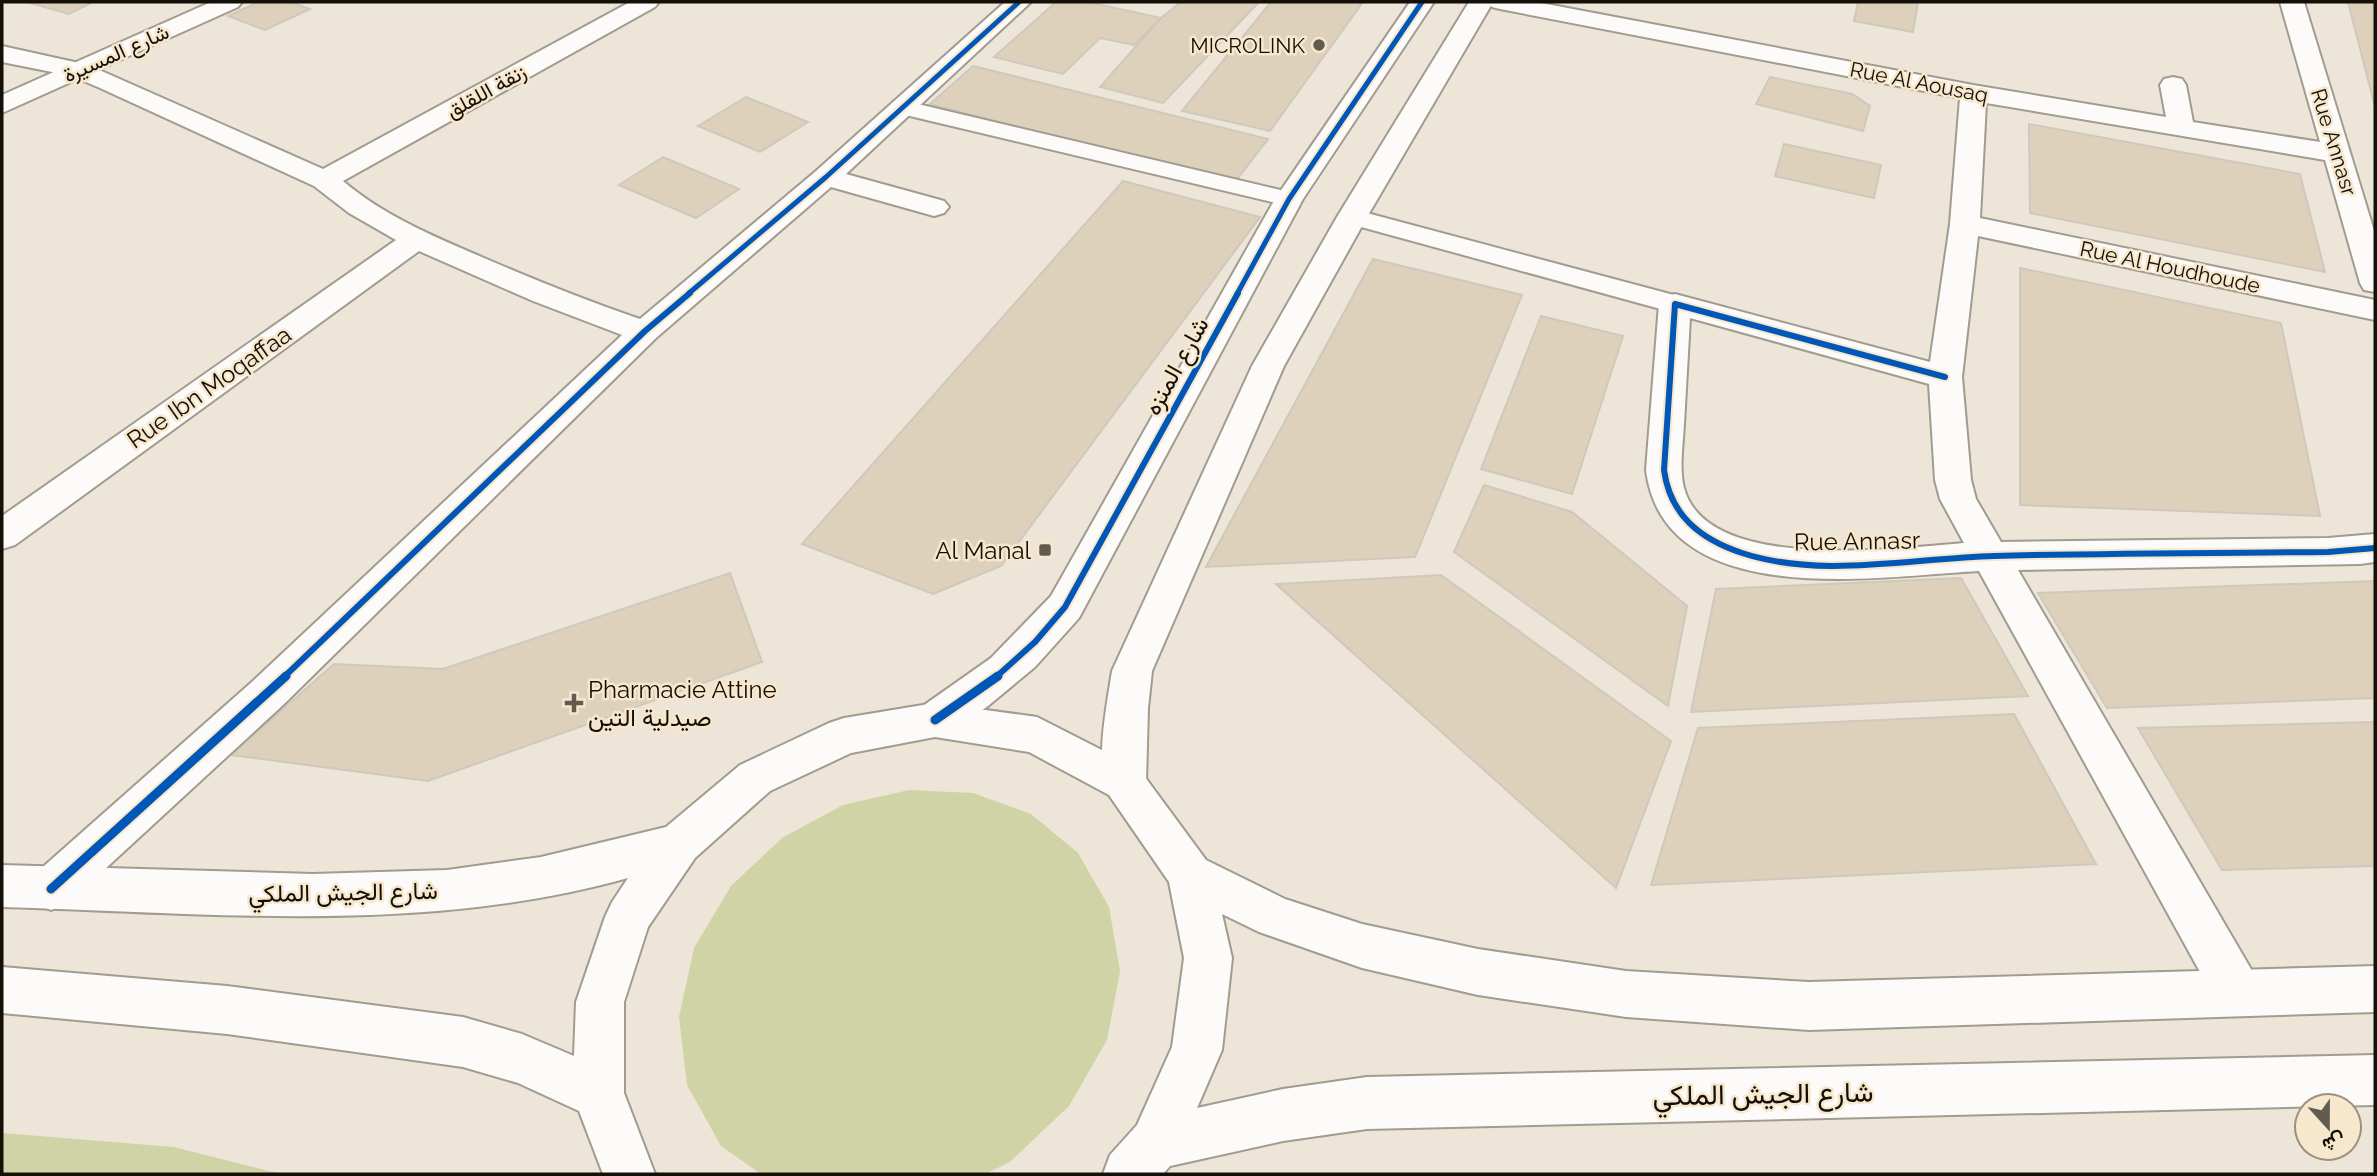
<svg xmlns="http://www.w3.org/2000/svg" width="2377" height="1176" viewBox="0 0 2377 1176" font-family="Raleway,Vazirmatn,sans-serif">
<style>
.green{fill:#d0d3a6}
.building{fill:#ded1bc;stroke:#cfc8bd;stroke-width:2}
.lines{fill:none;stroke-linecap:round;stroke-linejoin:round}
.lane-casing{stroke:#a19b90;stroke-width:4}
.street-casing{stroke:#a19b90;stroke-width:4}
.secondary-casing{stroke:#a19b90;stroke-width:4}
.primary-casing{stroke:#a19b90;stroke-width:4}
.lane{fill:#fcfbf9;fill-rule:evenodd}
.street{fill:#fcfbf9;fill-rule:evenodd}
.secondary{fill:#fcfbf9;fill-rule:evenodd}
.primary{fill:#fcfbf9;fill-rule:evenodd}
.cycleway-far2-casing{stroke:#f7e7cd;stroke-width:9}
.cycleway-far1-casing{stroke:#f7e7cd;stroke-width:10}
.cycleway-casing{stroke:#f7e7cd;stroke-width:13}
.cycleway-far2{stroke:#0057b8;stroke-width:5}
.cycleway-far1{stroke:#0057b8;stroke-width:6}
.cycleway{stroke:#0057b8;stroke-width:9}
.poi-dot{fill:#615b50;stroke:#f7e7cd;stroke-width:2.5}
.labels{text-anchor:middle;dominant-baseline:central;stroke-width:5;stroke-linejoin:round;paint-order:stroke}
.far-poi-label{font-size:21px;fill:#151007;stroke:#f7e7cd;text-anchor:end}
.far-street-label{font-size:21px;fill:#151007;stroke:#f7e7cd}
.street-label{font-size:24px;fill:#151007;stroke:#f7e7cd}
.poi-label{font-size:24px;fill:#151007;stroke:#f7e7cd;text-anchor:end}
.near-street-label{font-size:28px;fill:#151007;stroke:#f7e7cd}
</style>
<rect width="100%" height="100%" fill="#ede5d7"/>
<g class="green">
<path d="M 909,790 L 973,793 L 1031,814 L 1078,853 L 1109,907 L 1120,971 L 1107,1040 L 1069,1106 L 1010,1162 L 985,1174 L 761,1174 L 721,1146 L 687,1085 L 679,1017 L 694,948 L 731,886 L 782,838 L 843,805 Z"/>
<path d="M 2,1133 L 174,1147 L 281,1174 L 2,1174 Z"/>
</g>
<g class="building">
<path d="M 33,2 L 93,2 L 69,14 L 30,3 Z"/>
<path d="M 259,2 L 291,2 L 310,9 L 265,30 L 228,16 Z"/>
<path d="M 1056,2 L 1088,2 L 1161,18 L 1134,45 L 1100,38 L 1063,74 L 994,57 Z"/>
<path d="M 1181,2 L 1259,2 L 1163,103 L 1100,87 L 1161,18 Z"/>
<path d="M 1271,2 L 1363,2 L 1270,131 L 1182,111 Z"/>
<path d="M 1858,2 L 1918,2 L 1913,32 L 1854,21 Z"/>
<path d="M 2348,2 L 2375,2 L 2375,107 Z"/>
<path d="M 973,66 L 1268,139 L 1234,183 L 930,104 Z"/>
<path d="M 1770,77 L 1852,94 L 1870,106 L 1863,131 L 1756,104 Z"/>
<path d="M 746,97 L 808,122 L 760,152 L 698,126 Z"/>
<path d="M 2029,124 L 2300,174 L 2325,272 L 2030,213 Z"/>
<path d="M 1784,144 L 1881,165 L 1874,198 L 1775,176 Z"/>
<path d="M 663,157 L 739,189 L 696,218 L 619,185 Z"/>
<path d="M 1123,181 L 1260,217 L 1001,566 L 933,594 L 802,544 Z"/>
<path d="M 1373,259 L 1522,295 L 1415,557 L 1206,567 Z"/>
<path d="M 2020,268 L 2281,323 L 2320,516 L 2020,505 Z"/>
<path d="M 1541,316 L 1623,336 L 1572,494 L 1481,469 Z"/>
<path d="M 1484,485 L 1572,512 L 1687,606 L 1668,706 L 1454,552 Z"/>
<path d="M 730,573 L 762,662 L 428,781 L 231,755 L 334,664 L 443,669 Z"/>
<path d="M 1441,575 L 1671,741 L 1616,888 L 1276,584 Z"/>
<path d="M 1961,578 L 2028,696 L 1691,712 L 1716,589 Z"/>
<path d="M 2375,581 L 2375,698 L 2107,708 L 2038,593 Z"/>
<path d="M 2014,714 L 2096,864 L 1651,885 L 1698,728 Z"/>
<path d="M 2375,722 L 2375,866 L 2222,870 L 2138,728 Z"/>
</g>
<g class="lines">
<g class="lane-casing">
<g id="lane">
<path d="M 901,100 L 1289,192 L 1298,194 L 1301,199 L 1298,204 L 1289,206 L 893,112 L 890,107 L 893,102 Z"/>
<path d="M 1352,209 L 1685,298 L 1689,304 L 1685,310 L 1675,313 L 1343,222 L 1339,217 L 1343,212 Z"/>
</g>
</g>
<g class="street-casing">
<g id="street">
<path d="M 630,2 L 659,2 L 655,7 L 343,181 C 384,216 435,237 484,258 C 535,280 587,301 640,319 L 816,171 L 1005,2 L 1031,2 L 846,174 L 944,201 L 949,207 L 944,213 L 934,216 L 831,187 L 656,338 L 283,705 L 67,904 L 51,910 L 35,904 L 28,889 L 35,874 L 253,681 L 622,335 L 533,301 L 419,251 L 15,545 L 2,549 L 2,516 L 396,240 L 349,213 L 314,186 L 100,88 L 72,76 L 2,62 L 2,46 L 88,65 L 323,169 Z"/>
<path d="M 1488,2 L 1536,2 L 1973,85 L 2166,117 L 2160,85 L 2164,79 L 2173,77 L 2182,79 L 2186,85 L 2193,122 L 2320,142 L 2280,2 L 2304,2 L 2375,234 L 2375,292 L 2364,290 L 2360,283 L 2325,160 L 1986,103 L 1980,218 L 2375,300 L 2375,320 L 1978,236 L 1962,377 L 1971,480 L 1976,499 L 2001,542 L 2328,538 L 2375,534 L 2375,562 L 2360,564 L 2018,570 L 2255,976 L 2262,993 L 2255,1010 L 2238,1016 L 2221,1010 L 1979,571 C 1881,576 1664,613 1646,470 L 1659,304 L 1664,297 L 1675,294 L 1930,362 L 1950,224 L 1960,98 L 1500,9 L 1492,7 ZM 1690,318 L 1929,384 L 1935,480 L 1940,499 L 1964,543 C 1899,548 1707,574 1684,488 C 1679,468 1683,445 1684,424 C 1686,389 1688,353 1690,318 Z"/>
</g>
</g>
<g class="secondary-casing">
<g id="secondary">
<path d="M 211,2 L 242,2 L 238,7 L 2,113 L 2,95 Z"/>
<path d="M 1410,2 L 1434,2 L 1303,199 L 1079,618 L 1035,667 L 988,706 L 950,732 L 935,737 L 920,732 L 914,720 L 920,708 L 991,658 L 1051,596 L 1275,199 Z"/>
<path d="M 1469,2 L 1493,2 L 1367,217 L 1284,366 L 1152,671 L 1148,708 L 1146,782 L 1139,795 L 1124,801 L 1109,795 C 1094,766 1107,704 1112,671 L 1252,366 L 1337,217 Z"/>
</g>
</g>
<g class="primary-casing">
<path id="primary" d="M 935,703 L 1037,717 L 1139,769 L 1206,860 L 1285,899 L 1362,924 L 1478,949 L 1626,971 L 1809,982 L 2375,966 L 2375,1012 L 1809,1030 L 1626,1017 L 1478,995 L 1362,968 L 1259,932 L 1222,914 L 1232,958 L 1222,1050 L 1197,1108 L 1283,1089 L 1367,1077 L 2375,1055 L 2375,1105 L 1367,1129 L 1283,1141 L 1170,1166 L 1163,1174 L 1103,1174 L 1110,1155 L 1137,1125 L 1172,1047 L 1184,958 L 1169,882 L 1109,795 L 1029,752 L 935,737 L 851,753 L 770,791 L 695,858 L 648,927 L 624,1002 L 624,1093 L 655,1174 L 603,1174 L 579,1111 L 518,1083 L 463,1067 L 227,1034 L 2,1013 L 2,967 L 227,986 L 463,1017 L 522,1034 L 574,1056 L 576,1002 L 605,917 L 612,902 L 628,878 C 425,935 210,913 2,907 L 2,865 L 313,874 L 447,870 L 541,857 L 666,827 L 740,765 L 829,723 L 844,718 Z"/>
</g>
<use href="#lane" class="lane"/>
<use href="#street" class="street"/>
<use href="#secondary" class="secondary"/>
<use href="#primary" class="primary"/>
<g class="cycleway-far2-casing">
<g id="cycleway-far2">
<path d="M 688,294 L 826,177 L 1019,2"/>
<path d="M 1237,294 L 1289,199 L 1422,2"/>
</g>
</g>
<g class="cycleway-far1-casing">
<g id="cycleway-far1">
<path d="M 1945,377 L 1675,304 L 1664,470 C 1670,515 1700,539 1742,553 C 1822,579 1912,558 1994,556 C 2106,553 2217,553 2328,552 L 2375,548"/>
<path d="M 284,677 L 645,331 L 690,293"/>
<path d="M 996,677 L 1035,642 L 1065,607 L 1238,293"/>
</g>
</g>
<g class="cycleway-casing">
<g id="cycleway">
<path d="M 935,720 L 998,676"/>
<path d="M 51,889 L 286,676"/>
</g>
</g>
<use href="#cycleway-far2" class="cycleway-far2"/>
<use href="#cycleway-far1" class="cycleway-far1"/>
<use href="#cycleway" class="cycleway"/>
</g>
<g class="poi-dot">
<circle cx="1319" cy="45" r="7"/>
<rect x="1038" y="543" width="14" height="14" rx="3.5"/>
<path d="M570.5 692.5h7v7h7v7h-7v7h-7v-7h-7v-7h7z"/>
</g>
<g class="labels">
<g class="far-poi-label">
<text x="1305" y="45">MICROLINK</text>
</g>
<g class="far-street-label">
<text transform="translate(116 53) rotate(-24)">شارع المسيرة</text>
<text transform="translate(1919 82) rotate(11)">Rue Al Aousaq</text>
<text transform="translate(486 91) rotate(-29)">زنقة اللقلق</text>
<text transform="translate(2334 142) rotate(73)">Rue Annasr</text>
<text transform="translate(2170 267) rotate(12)">Rue Al Houdhoude</text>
</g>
<g class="street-label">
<text transform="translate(1176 366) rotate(-61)">شارع المنزه</text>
<text transform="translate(209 387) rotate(-35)">Rue Ibn Moqaffaa</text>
<text transform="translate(1857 541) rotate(-1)">Rue Annasr</text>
<text transform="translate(343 892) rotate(-1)">شارع الجيش الملكي</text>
</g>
<g class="poi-label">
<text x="1031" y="550">Al Manal</text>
<text x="588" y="689" text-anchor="start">Pharmacie Attine<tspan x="588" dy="28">صيدلية التين</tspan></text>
</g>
<g class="near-street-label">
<text transform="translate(1763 1094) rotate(-1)">شارع الجيش الملكي</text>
</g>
</g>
<rect width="2377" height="1176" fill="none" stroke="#151007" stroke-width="7"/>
<g transform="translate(2328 1127) rotate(159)"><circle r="33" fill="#f7e7cd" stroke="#9d917e" stroke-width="2"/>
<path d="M0-5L12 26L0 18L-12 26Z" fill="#615b50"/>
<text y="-10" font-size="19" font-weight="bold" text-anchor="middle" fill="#151007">ش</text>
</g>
</svg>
